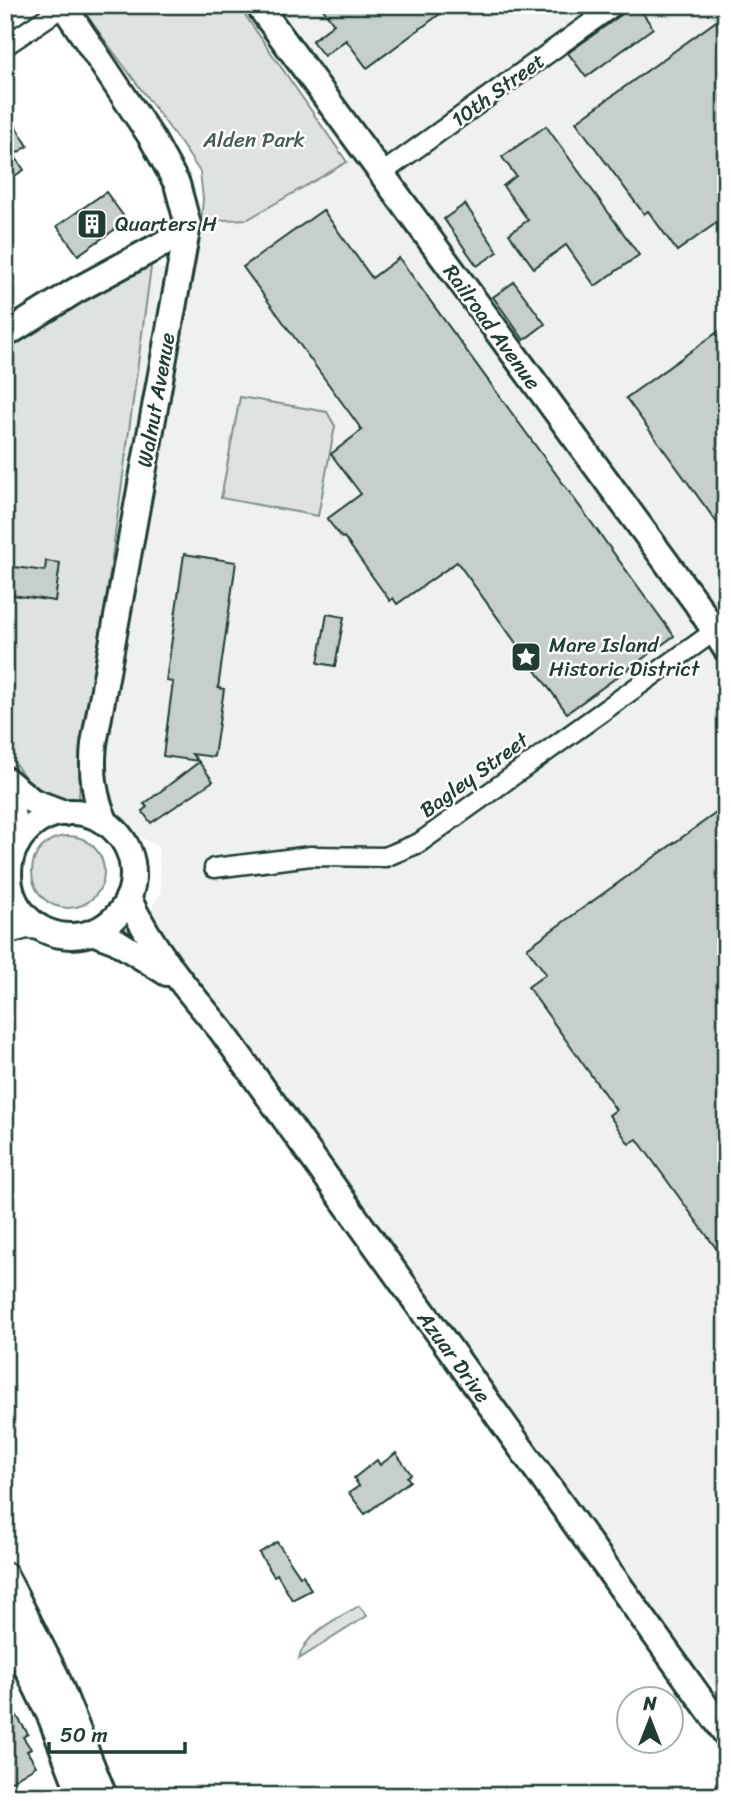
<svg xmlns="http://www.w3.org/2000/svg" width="731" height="1801" viewBox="0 0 731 1801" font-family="Sriracha,sans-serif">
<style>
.built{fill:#eef1f0}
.green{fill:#dee3e2;stroke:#7e908b;stroke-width:2}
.building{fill:#c7cfcc;stroke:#1f3d34;stroke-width:2}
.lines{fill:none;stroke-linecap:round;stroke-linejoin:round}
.street-casing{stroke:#1f3d34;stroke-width:23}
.secondary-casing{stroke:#1f3d34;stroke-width:30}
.street{stroke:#fff;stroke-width:18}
.secondary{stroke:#fff;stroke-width:24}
.labels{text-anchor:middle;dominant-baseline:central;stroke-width:5;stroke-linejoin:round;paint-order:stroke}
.street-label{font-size:21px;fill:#1f3d34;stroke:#fff}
.park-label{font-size:21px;fill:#455e57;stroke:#fff}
.poi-label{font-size:21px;fill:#1f3d34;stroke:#fff;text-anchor:start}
</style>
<rect width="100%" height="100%" fill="#fff"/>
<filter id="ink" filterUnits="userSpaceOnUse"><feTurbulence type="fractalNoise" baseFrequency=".0143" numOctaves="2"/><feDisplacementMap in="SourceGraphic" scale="14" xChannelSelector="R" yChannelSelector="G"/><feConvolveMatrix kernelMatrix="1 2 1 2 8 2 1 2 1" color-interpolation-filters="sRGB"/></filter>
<g filter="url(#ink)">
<path class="built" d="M 240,5 L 726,5 L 726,1702 L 701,1669 L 680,1671 L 135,933 L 161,893 L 158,847 L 130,831 L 109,804 L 79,799 L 80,768 L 89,728 L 151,267 L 192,270 L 201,221 L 248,219 L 350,160 Z"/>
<g class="green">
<path d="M 79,5 L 238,5 L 347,162 L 248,219 L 201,221 L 203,199 L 200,172 L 182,145 Z"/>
<path d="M 136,263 L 151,267 L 89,728 L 80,768 L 79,799 L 56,799 L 32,788 L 5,749 L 5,338 Z"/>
<path d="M 240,397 L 327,412 L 335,426 L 318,516 L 221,498 Z"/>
<circle cx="68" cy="872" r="36"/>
<path d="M 359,1606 L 367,1616 L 299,1659 C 303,1634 338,1618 359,1606 Z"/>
</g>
<g class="building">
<path d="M 320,5 L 452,5 L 367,68 L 346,40 L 324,56 L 312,41 L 334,24 Z"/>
<path d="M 637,5 L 653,28 L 586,77 L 568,53 L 622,14 L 627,5 Z"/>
<path d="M 726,14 L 726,216 L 677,251 L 648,211 L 644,214 L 576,122 Z"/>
<path d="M 5,110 L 28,146 L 14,155 L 24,170 L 5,182 Z"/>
<path d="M 546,126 L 639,255 L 595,286 L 566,245 L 534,268 L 509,234 L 528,220 L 503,186 L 516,176 L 502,157 Z"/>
<path d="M 106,192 L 127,221 L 78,255 L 57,226 Z"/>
<path d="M 465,204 L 498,252 L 477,266 L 444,219 Z"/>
<path d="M 323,210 L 372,278 L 399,258 L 674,636 L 567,713 L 457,562 L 397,604 L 393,598 L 390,601 L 344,537 L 342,538 L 327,519 L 361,494 L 331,454 L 362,430 L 243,267 Z"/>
<path d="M 514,282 L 545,324 L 524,340 L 493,297 Z"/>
<path d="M 726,326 L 726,535 L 626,398 Z"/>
<path d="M 184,554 L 236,562 L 218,688 L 224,689 L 214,757 L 192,754 L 198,761 L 163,756 L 173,682 L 166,681 Z"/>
<path d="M 46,561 L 60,563 L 55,601 L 5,594 L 5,566 L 45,571 Z"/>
<path d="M 327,614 L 344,617 L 335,666 L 318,663 Z"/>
<path d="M 199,762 L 213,781 L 151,823 L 142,811 L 147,807 L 144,804 Z"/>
<path d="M 726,806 L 726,1262 L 637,1139 L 629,1144 L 609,1115 L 616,1110 L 528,987 L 546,974 L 527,948 Z"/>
<path d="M 396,1453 L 411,1474 L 407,1477 L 410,1481 L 365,1514 L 349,1493 L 359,1486 L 354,1478 L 377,1460 L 380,1465 Z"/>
<path d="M 277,1542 L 300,1576 L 303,1575 L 311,1590 L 292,1600 L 277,1574 L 274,1576 L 259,1553 Z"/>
<path d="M 5,1697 L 28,1734 L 23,1737 L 31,1749 L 27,1751 L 36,1766 L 5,1785 Z"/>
</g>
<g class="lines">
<g class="street-casing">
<g id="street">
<path d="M 5,46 L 64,6"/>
<path d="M 381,174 L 615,5"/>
<path d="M 214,868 L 311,856 L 385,857 L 419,843 L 726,623"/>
<path d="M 5,889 L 9,873"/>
<path d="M 5,935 L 27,929 L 44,930"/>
</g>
</g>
<g class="secondary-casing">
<g id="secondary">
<path d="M 63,5 L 151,137 L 177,184 L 188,225 L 94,744 C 91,773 94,797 106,823"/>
<path d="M 258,5 L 697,604 L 726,649"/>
<path d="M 5,335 L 75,291 L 164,243 L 188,225"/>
<path d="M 5,779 L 32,801 L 64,813"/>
<path d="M 5,790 L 12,811 L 17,844"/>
<circle cx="71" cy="874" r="62"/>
<path d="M 128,898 C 154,951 184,986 221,1030 L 726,1734"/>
<path d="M 92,932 L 116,941 L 167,973"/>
<path d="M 5,1575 L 56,1676 L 104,1796"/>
<path d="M 5,1622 L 51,1718 L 81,1796"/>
</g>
</g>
<use href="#street" class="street"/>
<use href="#secondary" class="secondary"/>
</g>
</g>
<defs>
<g id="building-square" transform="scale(1.575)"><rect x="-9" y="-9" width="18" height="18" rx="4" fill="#1f3d34" stroke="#fff"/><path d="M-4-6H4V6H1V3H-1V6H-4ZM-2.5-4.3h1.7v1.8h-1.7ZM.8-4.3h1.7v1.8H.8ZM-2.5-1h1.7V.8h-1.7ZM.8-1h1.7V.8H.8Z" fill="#fff"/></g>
<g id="sight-square" transform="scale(1.575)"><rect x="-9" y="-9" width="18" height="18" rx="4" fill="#1f3d34" stroke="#fff"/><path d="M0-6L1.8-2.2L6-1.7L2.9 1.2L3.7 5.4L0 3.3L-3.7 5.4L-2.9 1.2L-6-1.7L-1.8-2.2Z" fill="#fff"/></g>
</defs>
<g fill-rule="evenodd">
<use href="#building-square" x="92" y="224"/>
<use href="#sight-square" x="526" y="657"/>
</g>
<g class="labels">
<g class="street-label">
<text transform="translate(498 90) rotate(-36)">10th Street</text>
<text transform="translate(492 327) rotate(54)">Railroad Avenue</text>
<text transform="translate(156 400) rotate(-80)">Walnut Avenue</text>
<text transform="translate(474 775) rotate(-36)">Bagley Street</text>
<text transform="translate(454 1357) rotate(54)">Azuar Drive</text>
</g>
<g class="park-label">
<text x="254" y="140">Alden Park</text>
</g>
<g class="poi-label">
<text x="115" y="224">Quarters H</text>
<text x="549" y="645">Mare Island<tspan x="549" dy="24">Historic District</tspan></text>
</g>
</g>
<rect width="731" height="1801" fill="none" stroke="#fff" stroke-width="28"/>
<rect x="14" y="14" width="703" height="1773" fill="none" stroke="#1f3d34" stroke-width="2.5" filter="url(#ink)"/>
<g transform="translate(650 1720)"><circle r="33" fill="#ffffff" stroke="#a5b1ae" stroke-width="2"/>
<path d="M0-5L12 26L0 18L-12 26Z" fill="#1f3d34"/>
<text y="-10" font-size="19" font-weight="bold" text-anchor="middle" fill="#1f3d34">N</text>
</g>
<path d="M49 1742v10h136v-10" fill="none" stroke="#1f3d34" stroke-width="3.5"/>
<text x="60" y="1742" font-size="21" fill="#1f3d34" stroke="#ffffff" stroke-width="5" paint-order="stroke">50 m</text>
</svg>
